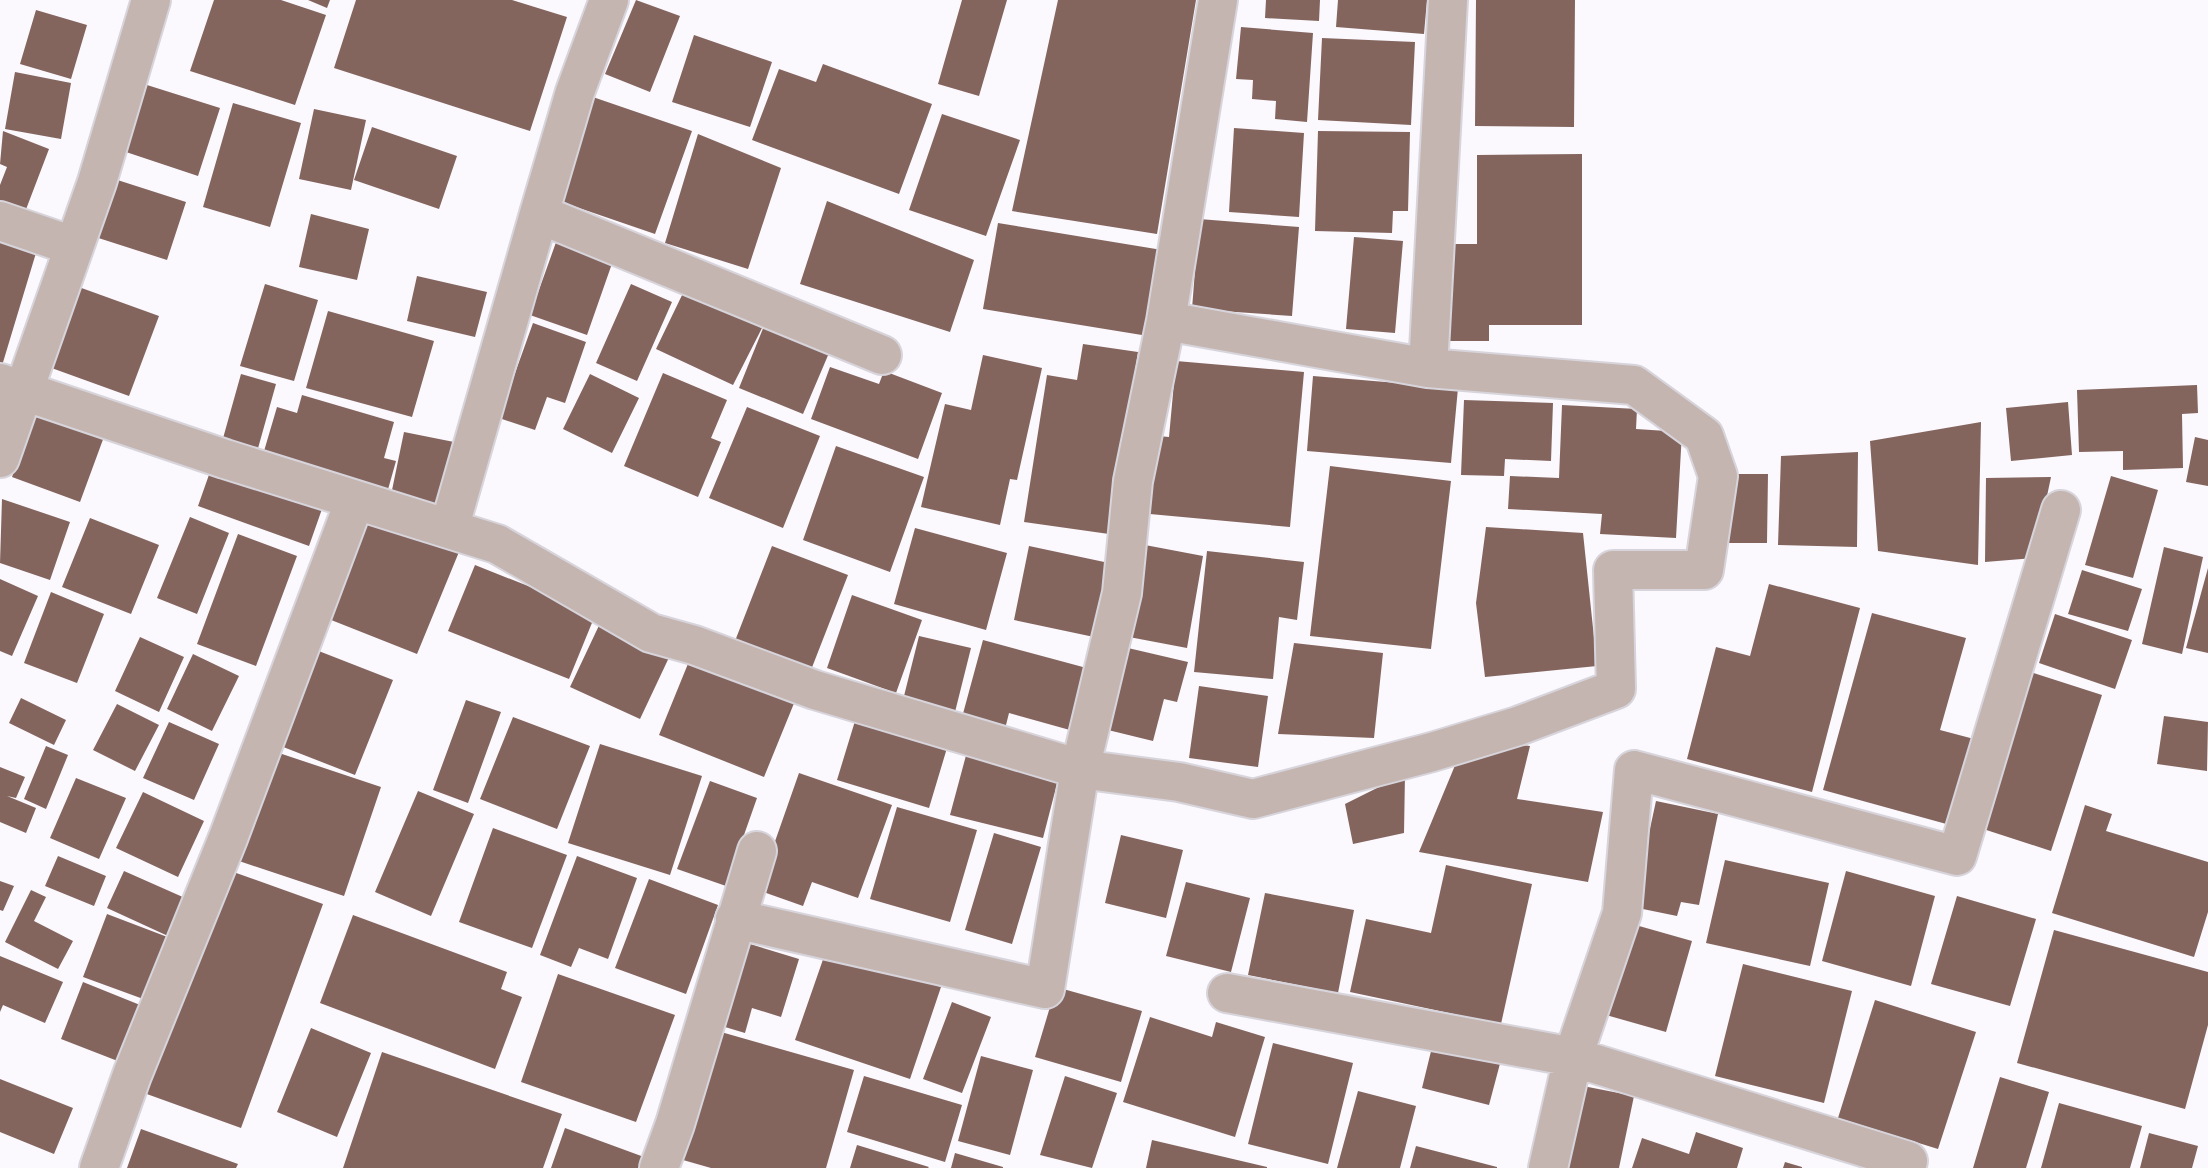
<svg xmlns="http://www.w3.org/2000/svg" width="2208" height="1168" font-family="'Sofia Sans Condensed',sans-serif">
  <style>
    .building { fill: #83655e }
    .lines { fill: none; stroke-linecap: round; stroke-linejoin: round }
    .minor-casing { stroke: #d7d4db; stroke-width: 42 }
    .minor { stroke: #c4b5b0; stroke-width: 38 }
  </style>
  <rect width="100%" height="100%" fill="#fbf8fe"/>
  <path class="building" d="M214,0h67l45,15 -31,90 -105,-34z
    M308,0h22l-3,8z
    M356,0h156l55,17 -37,114 -196,-63z
    M636,0l44,16 -30,76 -45,-18z
    M962,0h45l-28,96 -41,-12z
    M1058,0h138l-39,234 -145,-23z
    M1266,0h54l-1,21 -54,-3z
    M1338,0h89l-3,34 -88,-7z
    M1476,0h99l-1,127 -99,-1z
    M36,10l51,15 -16,54 -51,-15z
    M1241,27l72,6 -6,89 -32,-3 1,-18 -24,-2 1,-19 -17,-1z
    M694,35l78,27 -22,65 -78,-25z
    M1322,38l93,4 -4,83 -93,-5z
    M823,64l109,40 -33,90 -147,-54 27,-71 37,13z
    M15,72l56,11 -10,56 -56,-10z
    M147,85l73,23 -22,68 -72,-24z
    M587,95l105,36 -37,103 -105,-36z
    M233,103l68,20 -31,104 -67,-20z
    M314,109l52,11 -15,70 -52,-11z
    M942,114l78,26 -34,96 -77,-26z
    M372,127l85,29 -18,53 -85,-29z
    M1234,128l70,5 -5,84 -70,-5z
    M3,131l46,18 -24,63 -25,-9v-18l7,-18 -7,-3z
    M1318,131l92,1 -2,79h-15l-1,22 -77,-2z
    M698,134l83,34 -33,101 -83,-26z
    M1582,154v171h-93v16h-44l-1,-97h33v-89z
    M105,176l81,26 -19,58 -81,-26z
    M827,201l147,59 -24,72 -150,-48z
    M311,214l58,15 -12,51 -58,-13z
    M1199,219l100,8 -7,89 -100,-7z
    M998,223l164,27 -14,86 -165,-27z
    M0,231l39,12 -38,126h-1z
    M559,234l56,21 -28,80 -57,-20z
    M1354,237l49,4 -8,92 -49,-4z
    M417,276l70,16 -12,45 -68,-16z
    M265,284l53,16 -24,81 -54,-15z
    M631,284l41,18 -35,79 -41,-18z
    M76,286l83,30 -30,80 -83,-30z
    M684,291l78,37 -29,57 -77,-36z
    M328,311l106,30 -22,76 -106,-29z
    M533,323l53,19 -21,61 -18,-6 -12,33 -36,-12z
    M764,326l65,27 -26,61 -64,-26z
    M1083,344l55,8 -29,182 -85,-12 23,-147 30,5z
    M983,355l59,13 -25,112 -7,-1 -10,46 -79,-18 24,-103 26,6z
    M1176,361l128,11 -14,155 -151,-14 8,-78 22,2z
    M830,367l49,17 5,-13 58,22 -24,66 -107,-40z
    M663,373l64,27 -16,38 10,4 -23,55 -74,-31z
    M241,374l35,10 -21,75 -35,-10z
    M590,374l49,24 -27,55 -49,-24z
    M1313,376l145,12 -7,75 -144,-12z
    M2197,385l1,28 -16,1 1,54 -60,2v-19l-44,1 -2,-62z
    M302,395l92,27 -10,36 12,3 -9,32 -125,-35 15,-51 20,6z
    M1464,400l89,3 -2,58 -46,-2 -1,17 -43,-1z
    M2068,402l4,53 -61,6 -5,-53z
    M1562,405l75,4 -1,20 46,3 -6,106 -76,-4 2,-20 -94,-5 2,-33 49,2z
    M747,407l73,29 -37,92 -74,-30z
    M37,409l68,25 -25,68 -68,-25z
    M1981,422l-3,143 -100,-14 -8,-110z
    M404,432l50,10 -13,63 -50,-10z
    M2195,437l13,3v46l-22,-4z
    M836,446l88,31 -34,95 -87,-32z
    M1858,452l-1,95 -79,-2 3,-89z
    M1330,466l121,15 -20,168 -121,-13z
    M211,469l111,40 -13,37 -111,-40z
    M1724,474h44l-1,69h-43z
    M2111,476l47,14 -25,88 -48,-13z
    M2051,477l-17,81 -49,4 1,-84z
    M2,499l68,23 -20,58 -50,-17z
    M360,506l101,41 -44,107 -101,-40z
    M190,517l39,16 -32,81 -40,-16z
    M90,518l69,27 -28,69 -69,-27z
    M1486,527l97,6 14,133 -112,11 -9,-74z
    M915,528l92,25 -21,77 -92,-26z
    M238,534l59,22 -41,110 -59,-22z
    M1145,545l58,11 -16,92 -58,-11z
    M772,546l76,29 -37,95 -76,-29z
    M1029,546l80,17 -15,74 -80,-17z
    M2164,547l39,10 -21,97 -40,-10z
    M1207,551l97,11 -7,58 -18,-3 -6,62 -79,-7z
    M475,565l121,48 -27,66 -121,-48z
    M2208,568v85l-22,-5z
    M2082,570l60,19 -14,42 -60,-17z
    M0,579l38,17 -26,60 -12,-5z
    M1769,584l91,24 -48,184 -125,-33 29,-112 34,9z
    M51,592l53,22 -27,69 -53,-20z
    M852,595l70,25 -26,73 -69,-25z
    M1872,613l94,25 -26,92 34,9 -24,86 -127,-35z
    M2055,614l77,26 -17,49 -76,-26z
    M603,617l70,32 -33,70 -70,-32z
    M919,636l52,12 -18,72 -52,-12z
    M140,637l44,20 -25,55 -44,-21z
    M983,640l111,30 -17,62 -68,-19 -5,20 -43,-12z
    M1294,643l89,10 -9,85 -96,-4z
    M311,648l82,32 -38,95 -82,-32z
    M1128,648l60,14 -11,40 -13,-3 -11,42 -45,-11z
    M694,649l105,42 -35,86 -105,-42z
    M193,654l46,22 -27,55 -45,-22z
    M2027,671l75,24 -51,156 -77,-25z
    M1199,686l69,10 -10,71 -69,-9z
    M21,698l45,22 -12,25 -45,-22z
    M466,700l35,12 -33,91 -35,-13z
    M117,704l42,21 -24,46 -42,-21z
    M2164,716l44,6 -1,49 -50,-7z
    M513,717l77,29 -33,83 -77,-30z
    M855,721l92,27 -18,60 -92,-28z
    M169,722l50,22 -25,56 -51,-22z
    M1507,743l23,3 -13,53 86,13 -15,70 -169,-30 37,-89z
    M600,744l102,32 -32,99 -102,-32z
    M46,746l22,9 -22,54 -22,-10z
    M968,748l92,24 -17,66 -93,-23z
    M276,752l105,35 -37,109 -105,-35z
    M0,767l25,10 -9,21 -9,-2 29,12 -10,25 -26,-11z
    M799,773l93,32 -34,93 -46,-16 -9,24 -45,-16z
    M1405,774l-1,59 -51,11 -8,-40z
    M76,778l50,20 -27,61 -49,-21z
    M710,781l47,17 -31,88 -49,-17z
    M418,791l56,23 -43,102 -56,-24z
    M143,792l61,29 -26,56 -62,-29z
    M1656,801l62,13 -19,91 -18,-3 -4,14 -44,-9z
    M2085,805l27,9 -6,17 102,31v50l-14,45 -142,-44z
    M897,807l80,23 -27,92 -80,-23z
    M493,828l74,27 -35,93 -73,-26z
    M994,833l47,14 -29,97 -47,-14z
    M1121,835l62,15 -17,68 -61,-15z
    M58,856l48,20 -12,30 -49,-20z
    M577,856l60,22 -29,81 -29,-11 -8,19 -31,-12z
    M1725,860l104,23 -19,83 -104,-23z
    M1446,865l86,19 -31,140 -151,-32 16,-73 65,14z
    M225,869l98,35 -82,224 -97,-35z
    M124,871l61,27 -17,38 -61,-28z
    M1846,871l89,25 -24,90 -89,-25z
    M649,879l69,26 -32,89 -71,-26z
    M0,881l14,5 -11,25 -3,-1z
    M1186,882l64,16 -19,74 -65,-16z
    M31,890l15,7 -12,24 39,20 -15,28 -53,-27z
    M1265,893l89,17 -16,83 -90,-18z
    M1957,896l79,23 -26,87 -79,-22z
    M107,914l63,24 -24,62 -63,-23z
    M353,915l154,57 -6,17 21,8 -27,72 -175,-66z
    M1625,922l67,19 -26,91 -67,-19z
    M2054,930l154,42v53l-23,84 -168,-46z
    M740,941l59,18 -18,58 -29,-9 -7,25 -30,-9z
    M827,948l114,39 -31,92 -115,-39z
    M0,956l63,26 -18,41 -42,-18 -3,7z
    M1743,964l109,27 -28,112 -109,-27z
    M558,974l117,41 -39,107 -115,-40z
    M83,982l67,27 -22,56 -67,-26z
    M1056,987l86,24 -21,71 -86,-25z
    M1875,1000l101,32 -38,117 -100,-31z
    M952,1002l39,15 -29,76 -39,-14z
    M1150,1017l62,20 4,-15 49,15 -30,100 -112,-35z
    M311,1028l60,25 -34,84 -60,-25z
    M714,1030l140,40 -28,98h-115l-35,-10z
    M1434,1039l68,17 -13,49 -67,-17z
    M1273,1043l80,20 -25,101 -80,-20z
    M382,1052l180,62 -19,54h-200z
    M981,1056l52,14 -23,85 -52,-14z
    M864,1076l98,29 -17,57 -98,-30z
    M1065,1076l52,17 -25,75 -52,-13z
    M2000,1077l49,15 -23,76h-53z
    M0,1079l73,29 -19,46 -54,-22z
    M1583,1086l51,10 -15,72h-53z
    M1358,1091l58,15 -16,62h-63z
    M2059,1103l83,23 -12,42h-89z
    M565,1128l79,29 -4,11h-89z
    M141,1129l97,35 -2,4h-109z
    M1696,1132l47,16 -6,20h-105l10,-30 47,16z
    M2149,1133l49,13 -6,22h-52z
    M1152,1140l115,27v1h-121z
    M857,1145l72,22 -1,1h-78z
    M1416,1146l81,21v1h-87z
    M955,1153l48,14v1h-52z
    M1785,1162l17,5v1h-19z"/>
  <g class="lines">
    <defs>
      <path id="minor" d="M539,214l36,-122 34,-92
        M0,221l73,25
        M1166,321l262,47 206,17 70,51 14,40 -14,94h-91l3,119 -98,37 -86,26 -179,47 -74,-17 -99,-13 42,-176 11,-112 33,-160 52,-321
        M1428,368l20,-368
        M0,383l225,76 272,85 154,89 43,12 121,45 265,79 -35,220 -310,-70
        M0,458l97,-276 54,-182
        M449,529l90,-315 343,141
        M1227,993l346,64 335,104
        M99,1168l33,-93 96,-237 127,-338
        M659,1168l16,-44 82,-273
        M1548,1168l25,-111 49,-144 12,-143 323,86 104,-346"/>
    </defs>
    <use href="#minor" class="minor-casing"/>
    <use href="#minor" class="minor"/>
  </g>
</svg>
